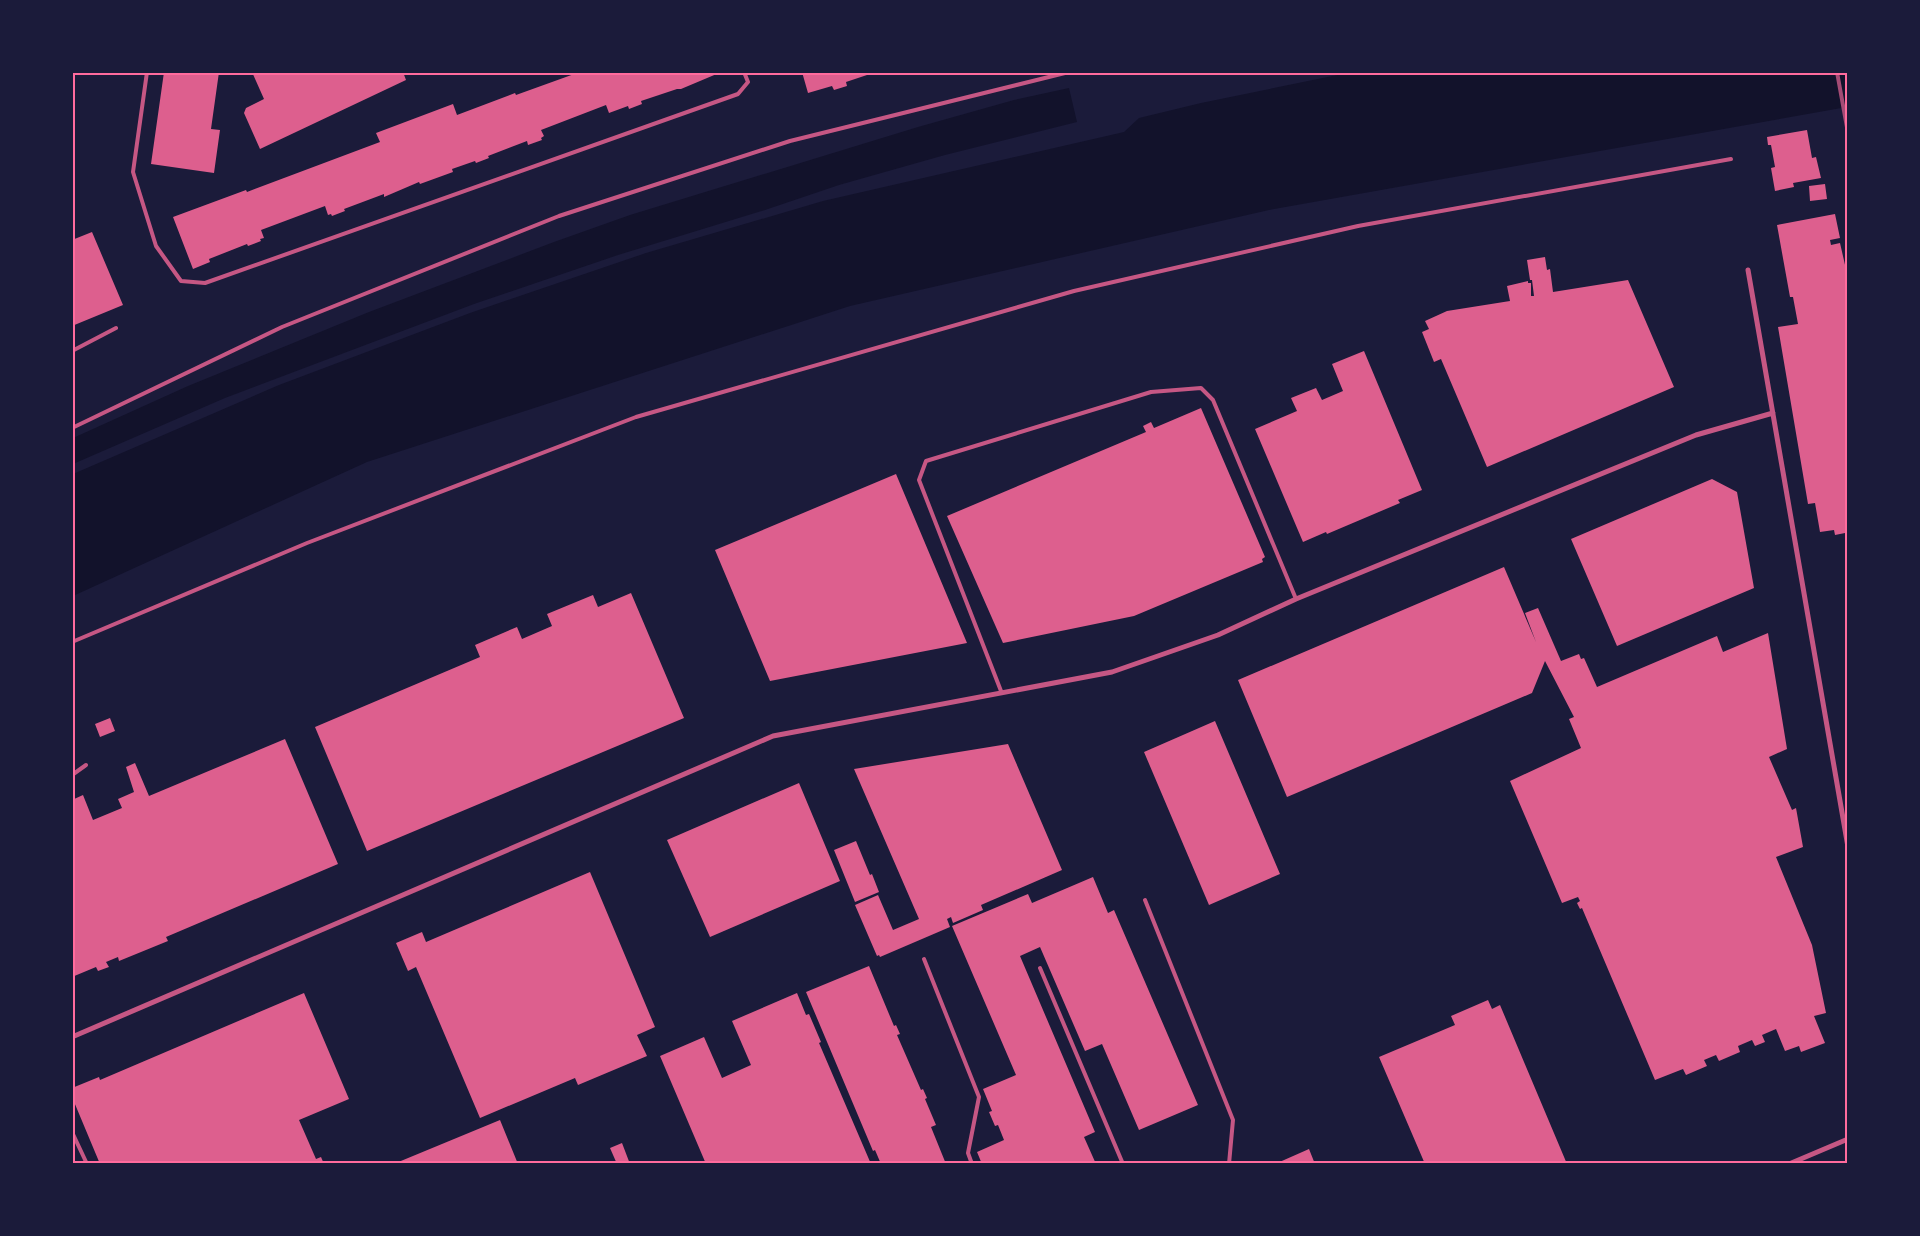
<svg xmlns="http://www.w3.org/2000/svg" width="1920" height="1236" font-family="Ubuntu,sans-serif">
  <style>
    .water { fill: #12122b }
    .building { fill: #dd5f8e }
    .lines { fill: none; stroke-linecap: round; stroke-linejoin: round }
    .service { stroke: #c65784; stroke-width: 4 }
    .minor { stroke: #c65784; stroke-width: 5 }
    .rail { stroke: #a44b75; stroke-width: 4 }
    .neatline { fill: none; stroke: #ff6b9d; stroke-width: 2 }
  </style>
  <rect width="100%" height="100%" fill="#1b1b3a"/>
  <path class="water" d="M1347,73h500v34l-578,103 -419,96 -483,156 -294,134v-122l206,-89 191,-72 176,-60 177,-52 301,-69 15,-14 62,-15z
    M1069,88l8,34 -132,33 -106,30 -74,25 -147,45 -144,49 -249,94 -152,66v-26l115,-52 181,-74 185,-70 76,-27 288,-88 96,-27z"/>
  <path class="building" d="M164,72h55l-8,57 9,1 -6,43 -63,-9z
    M252,72h151l3,8 -146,69 -16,-36 2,-5 18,-9z
    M802,72h64l1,3 -21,7 1,4 -13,4 -2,-4 -24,7z
    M577,73h142l-38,16h-4l-36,12 1,3 -13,5 -1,-3 -19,7 -3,-8 -65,25 3,6 -3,2 1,2 -14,5 -1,-4 -39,15 1,2 -13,5 -1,-2 -23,8 1,3 -33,12 -1,-2 -35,15v-3l-40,15 1,2 -13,5 -1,-2 -3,1 -3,-9 -64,24 3,8 -4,1 1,2 -13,5 -1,-2 -38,15 1,3 -17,7 -20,-52 73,-27 1,2 133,-50 -4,-9 77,-29 4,11 58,-22 1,2z
    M1807,130l5,28 4,-1 5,21 -28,5 1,4 -19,4 -4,-23 4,-1 -4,-22h-3l-1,-8z
    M1825,184l2,15 -17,2 -1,-15z
    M1835,214l5,24 -10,2 1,5 9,-2 8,35 -2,264 -1,-9 -10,2 -1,-5 -14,2 -5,-29 -7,1 -30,-177 20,-3 -5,-27h-3l-13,-72z
    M92,232l31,73 -51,21v-86z
    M1545,257l2,13 3,-1 3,23 75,-12 46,107 -187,80 -46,-108 -7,3 -12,-30 7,-3 -4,-8 22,-10 63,-10 -3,-15 21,-5v2h3v13h3l-2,-16h-2l-3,-20z
    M1364,351l58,139 -24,10 2,3 -73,31 -1,-2 -23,10 -48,-113 42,-18 -6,-13 25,-10 6,12 21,-9 -11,-27z
    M1201,408l64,149 -3,2 1,3 -129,54 -131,27 -56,-127 199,-84 -3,-6 8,-4 3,6z
    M896,474l71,169 -197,38 -55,-131z
    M1712,479l25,13 17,96 -137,58 -46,-107z
    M1504,567l32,75 -11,-29 13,-5 23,53 18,-7 2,5 3,-1 13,29 120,-51 6,16 45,-19 19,116 -18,8 23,53 4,-2 7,39 -27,10 36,88 14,68 -12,3 11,27 -24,9 -2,-6 -14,5 -9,-22 -14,6 3,7 -10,4 -3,-6 -14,6 2,6 -21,9 -3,-6 -12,5 3,6 -21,9 -3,-6 -28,11 -73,-172 -2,1 -3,-6 3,-2 -2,-4 -16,6 -52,-122 71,-33 -12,-29 5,-2 -29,-56 -13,32 -245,104 -49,-117z
    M631,593l53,125 -317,133 -52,-124 165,-70 -5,-12 42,-18 5,12 30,-13 -5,-12 46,-19 5,12z
    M110,718l5,13 -15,6 -5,-13z
    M1215,721l65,153 -71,31 -65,-153z
    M285,739l53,125 -172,73 2,4 -49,20 -1,-4 -12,5 3,5 -11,4 -2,-4 -24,10v-177l11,-5 10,25 29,-12 -4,-9 16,-7 -8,-25 9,-4 14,33z
    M1008,744l54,126 -81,35 2,5 -30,13 -2,-6 -4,2 3,8 -70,30 -1,-2 -2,1 -22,-51 23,-10 15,35 26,-11 -65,-150z
    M799,783l41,98 -130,56 -43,-97z
    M856,841l14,34 2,-1 7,18 -24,10 -21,-52z
    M590,872l65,155 -18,8 10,21 -69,29 -3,-7 -95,40 -64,-151 -8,4 -12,-28 26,-11 4,10z
    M1093,877l15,36 6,-3 84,195 -59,25 -37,-86 -17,7 -45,-104 -20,9 75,176 -11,5 12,27h-114l-5,-12 27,-12 -6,-15 -3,1 -6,-14 3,-1 -9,-22 33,-14 -64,-149 76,-32 4,9z
    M869,966l25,60 2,-1 4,9 -3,1 24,55 2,-1 4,9 -2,1 11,26 -5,2 15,37h-65l-6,-14 -2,1 -67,-159z
    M304,993l45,106 -50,21 17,39 5,-2 3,7h-224l-28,-67v-9l27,-11 1,3z
    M797,993l9,22 3,-1 12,28 -2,1 52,121h-165l-46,-108 44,-19 18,41 29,-13 -19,-44z
    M1488,1000l4,9 8,-4 67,159h-142l-46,-107 76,-32 -4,-9z
    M500,1120l18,44 -122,-1z
    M622,1143l8,21h-13l-7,-16z
    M1309,1149l6,15h-40z"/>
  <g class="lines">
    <path class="service" d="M147,72l-14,100 23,74 25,35 24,2 533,-189 10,-12 -4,-10
      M72,351l44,-23
      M72,428l210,-101 277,-111 231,-75 279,-69
      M72,642l235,-99 329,-126 438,-126 284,-65 373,-67
      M1001,691l-82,-211 7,-19 225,-69 50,-4 12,12 83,199
      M72,775l14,-10
      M1145,900l88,220 -4,44
      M924,959l55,138 -11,56 4,11
      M1040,968l83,196
      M72,1132l15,32"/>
    <path class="minor" d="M1748,270l100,577
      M72,1037l701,-301 339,-64 106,-37 78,-36 400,-164 77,-22
      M1789,1164l59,-25"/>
    <path class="rail" d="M1837,72l11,61"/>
  </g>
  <rect width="1920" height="1236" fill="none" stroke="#1b1b3a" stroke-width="148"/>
  <rect x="74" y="74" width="1772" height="1088" class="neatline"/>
</svg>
